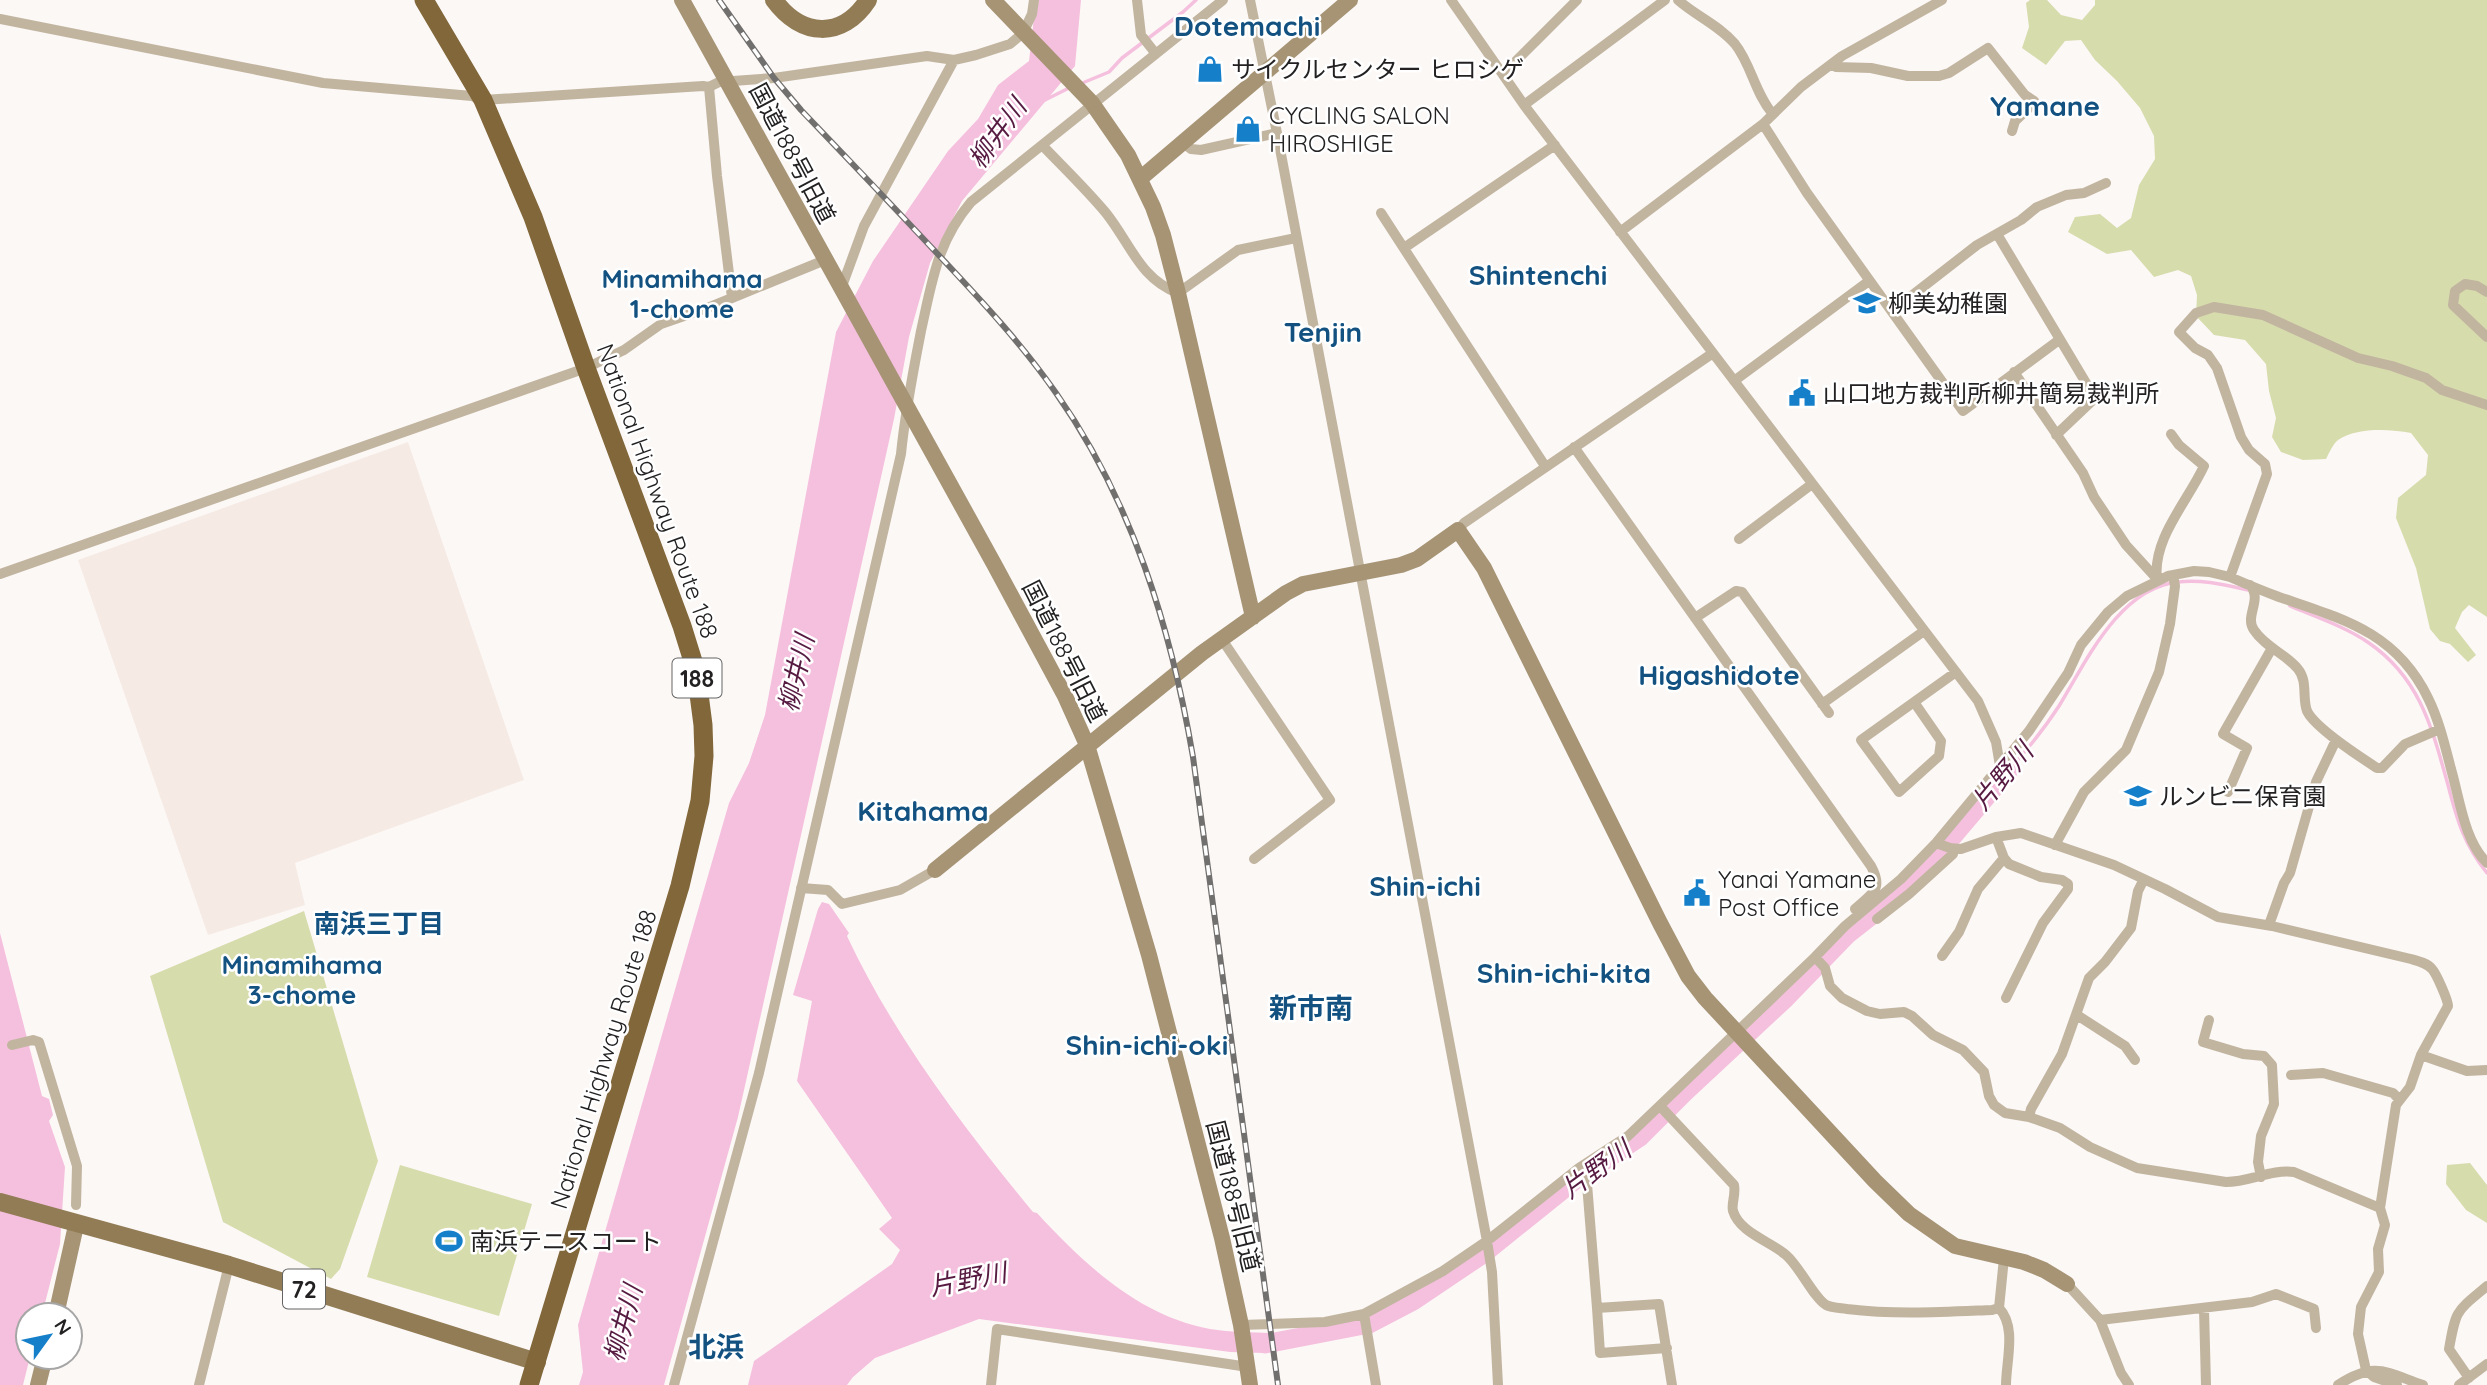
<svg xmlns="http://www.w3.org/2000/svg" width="2487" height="1385" font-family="Quicksand,'Noto Sans JP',sans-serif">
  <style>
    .built { fill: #f6eae4 }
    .green { fill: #d7dcad }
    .water { fill: #f5c0de }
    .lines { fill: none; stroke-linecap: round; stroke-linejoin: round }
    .stream { stroke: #f5c0de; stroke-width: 3.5 }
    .river { stroke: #f5c0de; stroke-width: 19 }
    .street { stroke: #c2b5a0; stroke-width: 10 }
    .secondary { stroke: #a69475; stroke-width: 16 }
    .primary { stroke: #927c56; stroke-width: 18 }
    .highway { stroke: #81673a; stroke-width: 19 }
    .rail-casing { stroke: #72706f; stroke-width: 6 }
    .rail { stroke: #fff; stroke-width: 3.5; stroke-dasharray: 10; stroke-linecap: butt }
    .labels { text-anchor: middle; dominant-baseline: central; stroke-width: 5; stroke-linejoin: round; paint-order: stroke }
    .shield { fill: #fff; stroke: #656464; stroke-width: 2 }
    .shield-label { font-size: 23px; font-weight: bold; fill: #232121 }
    .poi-label { font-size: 24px; fill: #232121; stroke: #fff; text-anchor: start }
    .street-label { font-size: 24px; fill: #232121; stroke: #fff }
    .water-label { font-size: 26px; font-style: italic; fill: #571b42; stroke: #fff }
    .neighbourhood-label { font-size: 26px; font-weight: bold; fill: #125180; stroke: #fff }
    .quarter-label { font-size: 28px; font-weight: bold; fill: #125180; stroke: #fff }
  </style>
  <rect width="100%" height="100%" fill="#fcf8f6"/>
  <path class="built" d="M408,442l116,338 -229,83 10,42 -97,30 -130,-375z"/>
  <path class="green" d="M2030,0h17l14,15 21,5 13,-15v-5h392v617l-18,-12 -7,7 -7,16 21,27 -8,7 -18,-18 -10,-3 -10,-12 -14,-61 -20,-50 2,-20 28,-23 2,-20 -17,-22c-21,-4 -54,-6 -73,7 -5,4 -9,13 -12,19l-23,1 -22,-8 -9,-15 4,-19 -7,-27 -3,-27 -21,-24 -31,-5 -18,-19 1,-21 -6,-19 -13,-6 -24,7 -23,-27 -24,4 -39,-22 7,-15 25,-3 17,14 14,-10 8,-33 16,-26 -1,-23 -14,-28 -23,-27 -22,-21 -14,-20 -16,1 -19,24 -24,-17 7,-21 -3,-24z
    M304,911l74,250 -38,108 -9,10 -108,-57 -73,-246z
    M2470,1163l17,22v38l-21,-13 -20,-26 1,-19z
    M400,1165l132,39 -33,112 -132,-39z"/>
  <path class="water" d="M1036,0h45l-6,66 -113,135 -32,62 -21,74 -15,82 -156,698 -74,268h-85l4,-13 -5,-47 151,-522 20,-40 16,-48 71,-383 37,-71 75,-110 30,-32 20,-34 31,-24z
    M822,902l7,2 20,29 -2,3c47,100 116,191 186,276l4,1c47,51 102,103 173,116 25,4 51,3 76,5l6,13 -28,6 -34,-1 -251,-33 -104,39 -22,19 -6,8h-99l6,-24 138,-97 8,-14 -21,-21 13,-11 -95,-137 15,-80 -19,-6 25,-86z
    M0,933l42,163 7,3 4,16 -4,6 16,46 -5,77 -18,71h-14v42h2l-7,28h-23z"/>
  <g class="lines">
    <path class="stream" d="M1080,84l29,-12 13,-14 61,-46 13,-12
      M1045,100l24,-12
      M2290,606c26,11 56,21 79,37 51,35 63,85 79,142 9,35 16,59 39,88
      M2009,770c18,-20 35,-41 50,-64 27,-44 60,-118 119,-124 23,-3 47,3 70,8"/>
    <path class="river" d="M1265,1344l104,-20 44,-23 70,-47 92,-74 65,-43 45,-45 101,-94 62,-64 51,-40 38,-39 72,-85"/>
    <path class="street" d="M1137,0l4,35 15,19
      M1250,0l27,133 210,1108 5,31 6,113
      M1451,0l73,105 454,596 18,41 4,24
      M1678,0c18,16 41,25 57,44 16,20 20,49 37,69
      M0,19l323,64 149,13 11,4 220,-14 6,1 10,-5 55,-4 153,-22 27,4 22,-5 34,-11 13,-11 9,-19 2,-14
      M1832,64l4,3 35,1 37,8h31l10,-3 39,-25 37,47 9,6 -1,3 -18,17 -3,10
      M1503,74l74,-74
      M709,87l8,89 15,122
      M1524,105l141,-105
      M1763,124l44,69 156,218 96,-71
      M1183,143l8,6 10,1 76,-17
      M1042,145c21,22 44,44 64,68 24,30 34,66 72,80l60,-43 58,-12
      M1381,213l164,253
      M1620,232l143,-108 38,-37 41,-31 100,-56
      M1997,234l98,164 -39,37
      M1404,248l151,-103
      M841,289l23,-63 90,-166
      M2487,292l-10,-6 -12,-2 -10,7 -2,14 34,32
      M1892,311l85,-66 44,-25 16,-13 29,-12 18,-2 22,-10
      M2014,372l69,101 11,24 32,48 31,34
      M1734,381l135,-100
      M1574,447l297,419c13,24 1,27 -16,43
      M1458,530l6,-7 249,-170
      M1739,539l73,-55
      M0,574l586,-206 38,-18 37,-26 49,-17 115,-47
      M2230,577l37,-103 -2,-10 -16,-14 -8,-13 -24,-69 -9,-13 -13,-7 -16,-16 17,-19 18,-6 49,8 95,43 34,8 34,12 16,12 45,15
      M2157,579c-5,-40 31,-78 47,-113l-25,-21 -8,-11
      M2250,585c13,15 -6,31 4,45 11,17 32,24 44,39 10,12 4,29 9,42 8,17 53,46 70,57h5l23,-24 35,-15
      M1695,618l41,-27 6,1 87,121
      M1221,638l109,162 -76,59
      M1914,702l27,39 -2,15 -40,36 -38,-52 95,-68
      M1822,704l102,-73
      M2228,792l19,-44 -24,-14 49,-86
      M1996,837l8,21 5,6 32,13 21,3 6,4v5l-25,34 -37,75
      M2055,845l29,-53 42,-42 33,-78 11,-48 5,-38 -2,-11
      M801,888l27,2 14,14 58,-14 35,-20
      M1877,919l32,-25 44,-40 1,-5
      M2269,925l15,-42 6,-10 26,-91 20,-42
      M1942,956l17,-24 19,-43 26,-31
      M1815,957l10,11 5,18 12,12 25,13 13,3 24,-2 8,4 21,19 30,15 21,22 5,24 5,9 11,8 24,4 31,11 30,19 47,21 89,14c24,0 45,-13 68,-10l86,36 16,-103 14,-18 11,-32 27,-49c0,-6 -12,-33 -16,-37 -5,-6 -14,-8 -21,-10l-139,-33 -54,-9 -53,-28 -51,-24 -93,-32 -25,4 -35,12 -11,-1 -14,-5
      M2077,1015l48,31 10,14
      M2209,1020l-6,22 40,12 21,2 8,9 2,39 -13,32 -3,26 3,15
      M12,1045l21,-5 6,2 38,124 -1,39
      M2421,1055l46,16 20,-1
      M2291,1075l32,-2 70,20 6,6
      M1660,1106l74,79c2,10 -3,19 -1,26 7,22 37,30 53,44 14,12 28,43 40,50 6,3 15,3 21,4 49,6 97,3 145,1l7,-2 5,-50
      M2029,1117l2,-8 31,-55 27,-76 16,-16 26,-34 7,-37 6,-12
      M1579,1168l8,16 10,124 62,-4 13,81
      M2380,1208l5,17 -7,24 1,23 -18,35 -3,27 8,36 8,7 23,8
      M2067,1284l33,36 21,53 8,12
      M1597,1308l3,45 67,-5
      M1999,1308c18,19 7,53 7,77
      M2204,1309l2,76
      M1364,1314l12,71
      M2100,1320l152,-18 24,-8 38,15 2,19
      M1241,1325l84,-3 39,-8 79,-43 44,-30 92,-73 49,-32 187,-179 30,-31 56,-47 35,-36 93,-112 39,-58 13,-28 27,-33 19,-16 41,-20 26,-5 15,1 21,5c16,7 33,14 49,20 64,22 117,35 149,101 11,22 17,48 23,71 9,31 13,71 36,94
      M2469,1378l-20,-29c7,-40 7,-37 38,-63
      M199,1385l30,-120
      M674,1385l85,-312 142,-619c4,-42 12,-82 20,-123 11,-49 16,-89 50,-129l252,-202
      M991,1385l6,-56 251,38
      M2338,1385c37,-24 47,-13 85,0
      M2459,1385l28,-21"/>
    <path class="secondary" d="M682,0l312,564 71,132 22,49 62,210 73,283 19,87 9,60
      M993,0l99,103 36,52 25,52 10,28 15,58 75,324
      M1141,178l209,-178
      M935,870l267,-217 84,-60 17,-9 98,-19 16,-6 41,-29 26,38 176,355 28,53 17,22 170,183 34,33 46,32 69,16 20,8 23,14
      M56,1315l19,-85
      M38,1385l7,-28"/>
    <path class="primary" d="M774,0c27,37 68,40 94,0
      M0,1202l229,63 308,97"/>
    <path class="highway" d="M424,0l59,100 50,117 53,151 96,258 14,45 7,54 1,31 -4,45 -20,85 -151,499"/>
    <defs>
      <path id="rail" d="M719,0l55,78 27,32c44,46 88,92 131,138 44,47 87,92 124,145 76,108 115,235 137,364l85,628"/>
    </defs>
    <use href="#rail" class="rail-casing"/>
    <use href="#rail" class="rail"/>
  </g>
  <defs>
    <symbol id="shop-bare" viewBox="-9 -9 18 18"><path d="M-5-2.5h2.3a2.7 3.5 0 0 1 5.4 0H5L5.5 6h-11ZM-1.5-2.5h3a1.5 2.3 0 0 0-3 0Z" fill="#167fc9" stroke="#fff" stroke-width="2.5" paint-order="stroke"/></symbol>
    <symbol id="school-bare" viewBox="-9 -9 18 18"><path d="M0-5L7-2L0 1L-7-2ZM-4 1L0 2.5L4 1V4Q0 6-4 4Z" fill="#167fc9" stroke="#fff" stroke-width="2.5" paint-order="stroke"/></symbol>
    <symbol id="civic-bare" viewBox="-9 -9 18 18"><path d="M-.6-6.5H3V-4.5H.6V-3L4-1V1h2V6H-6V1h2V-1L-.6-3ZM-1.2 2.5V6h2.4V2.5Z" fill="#167fc9" stroke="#fff" stroke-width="2.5" paint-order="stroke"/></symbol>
    <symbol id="stadium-bare" viewBox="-9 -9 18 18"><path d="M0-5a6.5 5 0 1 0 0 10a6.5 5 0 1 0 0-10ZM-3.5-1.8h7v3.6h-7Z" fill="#167fc9" stroke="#fff" stroke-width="2.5" paint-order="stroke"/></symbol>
  </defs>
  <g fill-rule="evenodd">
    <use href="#shop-bare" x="1191" y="50" width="38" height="38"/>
    <use href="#shop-bare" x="1229" y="110" width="38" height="38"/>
    <use href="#school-bare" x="1848" y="284" width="38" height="38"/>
    <use href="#civic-bare" x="1783" y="374" width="38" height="38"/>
    <use href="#school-bare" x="2119" y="777" width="38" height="38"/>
    <use href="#civic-bare" x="1678" y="874" width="38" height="38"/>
    <use href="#stadium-bare" x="430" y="1222" width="38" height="38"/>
  </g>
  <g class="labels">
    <g class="shield">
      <rect x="672.5" y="658.5" width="49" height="39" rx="5"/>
      <rect x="283" y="1269.5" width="42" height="39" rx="5"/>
    </g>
    <g class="shield-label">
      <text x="697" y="678">188</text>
      <text x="304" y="1289">72</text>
    </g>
    <g class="poi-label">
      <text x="1231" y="69">サイクルセンター ヒロシゲ</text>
      <text x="1269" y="115">CYCLING SALON<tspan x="1269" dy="28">HIROSHIGE</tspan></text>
      <text x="1888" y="303">柳美幼稚園</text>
      <text x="1823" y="393">山口地方裁判所柳井簡易裁判所</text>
      <text x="2159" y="796">ルンビニ保育園</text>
      <text x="1718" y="879">Yanai Yamane<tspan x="1718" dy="28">Post Office</tspan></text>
      <text x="470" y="1241">南浜テニスコート</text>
    </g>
    <g class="street-label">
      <text transform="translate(793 153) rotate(62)">国道188号旧道</text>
      <text transform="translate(658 491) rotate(70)">National Highway Route 188</text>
      <text transform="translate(1065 651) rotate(63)">国道188号旧道</text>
      <text transform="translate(603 1059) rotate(-73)">National Highway Route 188</text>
      <text transform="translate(1234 1196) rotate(76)">国道188号旧道</text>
    </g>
    <g class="water-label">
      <text transform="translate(997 133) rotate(-54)">柳井川</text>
      <text transform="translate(796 673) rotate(-77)">柳井川</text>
      <text transform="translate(2002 776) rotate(-50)">片野川</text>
      <text transform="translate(1596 1169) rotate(-36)">片野川</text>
      <text transform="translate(968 1279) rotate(-11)">片野川</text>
      <text transform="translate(623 1323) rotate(-75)">柳井川</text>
    </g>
    <g class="neighbourhood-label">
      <text x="682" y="278">Minamihama<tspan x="682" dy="30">1-chome</tspan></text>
      <text x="379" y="923">南浜三丁目</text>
      <text x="302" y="964">Minamihama<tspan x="302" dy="30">3-chome</tspan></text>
    </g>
    <g class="quarter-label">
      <text x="1247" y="25">Dotemachi</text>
      <text x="2045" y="105">Yamane</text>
      <text x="1538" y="274">Shintenchi</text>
      <text x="1323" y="331">Tenjin</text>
      <text x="1719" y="674">Higashidote</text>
      <text x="923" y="810">Kitahama</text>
      <text x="1425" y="885">Shin-ichi</text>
      <text x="1564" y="972">Shin-ichi-kita</text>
      <text x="1311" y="1007">新市南</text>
      <text x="1147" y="1044">Shin-ichi-oki</text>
      <text x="716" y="1346">北浜</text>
    </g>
  </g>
  <g transform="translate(49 1336) rotate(57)"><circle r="33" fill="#ffffff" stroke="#a7a6a6" stroke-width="2"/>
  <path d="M0-5L12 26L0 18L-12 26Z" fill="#167fc9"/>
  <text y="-10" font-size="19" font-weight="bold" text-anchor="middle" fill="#232121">N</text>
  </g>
</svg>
